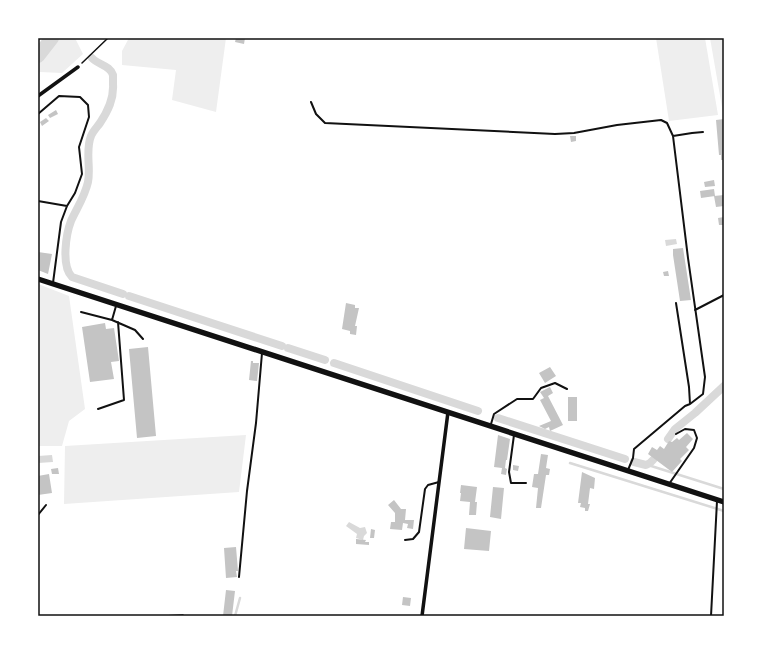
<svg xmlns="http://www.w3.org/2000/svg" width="762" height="654" font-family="Rubik,sans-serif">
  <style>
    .green { fill: #eee }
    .water { fill: #d9d9d9 }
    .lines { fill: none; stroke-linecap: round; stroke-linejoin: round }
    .stream { stroke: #d9d9d9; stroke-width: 2.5 }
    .canal { stroke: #d9d9d9; stroke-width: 8 }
    .river { stroke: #d9d9d9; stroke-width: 14 }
    .building { fill: #c4c4c4 }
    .path { stroke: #111; stroke-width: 1.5 }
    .service { stroke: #111; stroke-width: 2 }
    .minor { stroke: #111; stroke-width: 3.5 }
    .primary { stroke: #111; stroke-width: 5.5 }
    .neatline { fill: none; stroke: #111; stroke-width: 1.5 }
  </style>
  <rect width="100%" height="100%" fill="#fff"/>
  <path class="green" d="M57,38h18l8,16 -21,19 -22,-1 -2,4v-13z
    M129,38h97l-10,74 -44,-12 4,-30 -54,-5v-14z
    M656,38h49l13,77 -49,6z
    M710,38h14v75h-1z
    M38,284l31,12 16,113 -16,12 -7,25h-24z
    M246,435l-7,57 -175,12 1,-58z"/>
  <path class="water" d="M676,239l1,5 -11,2 -1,-6z
    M52,455l1,7 -15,1v-7z
    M349,522l11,6 5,-1 2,6 -3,3 -1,4 -7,-2 1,-4 -11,-8z"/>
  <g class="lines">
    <path class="stream" d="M570,463l154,48
      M648,465l76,24
      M235,616l5,-18"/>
    <path class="canal" d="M92,58c6,7 18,7 21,17 0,2 0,6 0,9 1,15 -5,27 -13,39 -3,4 -7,8 -9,13 -6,15 0,31 -3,46 -3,14 -11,26 -17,39 -5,13 -10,45 1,56l51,17
      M129,296l153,50
      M288,348l37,12
      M334,363l144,48
      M498,418l127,41
      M668,439l7,-10 20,-16 29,-27
      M634,462l12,3 4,-2 3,-3"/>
    <path class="river" d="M38,56l14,-18"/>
  </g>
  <path class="building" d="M236,38h9l-1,6 -9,-2z
    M56,110l2,4 -8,4 -2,-3z
    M46,118l3,3 -7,5 -2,-4z
    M724,119v41h-3v-5h-2l-3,-35z
    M570,136h6v5l-5,1z
    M714,180l1,6 -10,1 -1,-5z
    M714,189l1,7 -14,2 -1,-7z
    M724,195v11l-8,1 -2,-11z
    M724,217v8h-5l-1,-7z
    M683,248l8,52 -11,1 -7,-46v-6z
    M38,252l14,2 -4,20 -10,-4z
    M668,271l1,5h-5l-1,-4z
    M346,303l9,2v3h4l-4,18h2l-1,9 -6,-1v-3l-8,-2z
    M105,323l1,6 8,-1 5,33 -8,1 3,17 -24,3 -8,-55z
    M148,347l8,89 -19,2 -8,-89z
    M251,361h2v2h6l-2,18 -8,-1z
    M550,367l6,9 -11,7 -6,-10z
    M550,387l3,6 -5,3 15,29 -13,6 -1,-4 -4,2 -6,-3 12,-5 -11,-21 4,-2 -4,-6z
    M568,397h9v24h-9z
    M687,433l6,6 -7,8 3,3 -9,9 2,2 -10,11 -24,-18 4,-7 5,3 3,-4 4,3 5,-8 3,1 5,-4 2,2z
    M498,435l12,4 -3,21h-1l-1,8 2,1 -1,6 -5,-1 1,-6 -8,-1z
    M541,454l7,1 -2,13 4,1 -1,6h-3l-5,33h-5l2,-20 -6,-1 2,-13h4z
    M513,465l6,1 -1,5 -5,-1z
    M58,468l1,6h-7l-1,-5z
    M582,472l13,6 -1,11 -4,-1 -2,16h2l-2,7h-3v-3l-5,-1 1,-4h-3z
    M49,474l3,19 -14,2v-19z
    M461,485l16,2 -2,15h2l-1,13h-7l1,-13 -10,-1 1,-8h-1z
    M493,487l11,1 -3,31 -11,-2z
    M394,500l7,9h5l-1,11h9l-1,9 -6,-1 1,-4 -5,-1 -1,7 -12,-1 1,-7h4v-9l-7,-8z
    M466,528l25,3 -2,20 -25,-2z
    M371,529l4,1 -1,8h-4z
    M356,539l10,1 -1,2h4v3l-13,-1z
    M236,547l2,24h-2l1,6 -11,1 -2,-30z
    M226,590l9,1 -3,25h-9z
    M403,597l8,1 -1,8 -8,-1z"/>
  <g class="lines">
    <path class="path" d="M82,63l26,-25
      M163,616l20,-1"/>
    <path class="service" d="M311,102l5,12 9,9 230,11 19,-1 43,-8 44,-5 6,3 6,13 19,-3 11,-1
      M38,114l21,-18 21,1 8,8 1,12 -10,30 3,27 -7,19 -8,13 -6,16 -8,61
      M673,136l15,122 17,119 -2,17 -13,10
      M38,201l29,5
      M116,306l-4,14 23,10 8,9
      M695,310l29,-15
      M81,312l31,8
      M98,409l26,-9 -6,-78
      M491,424l3,-10 23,-15h16l8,-11 14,-5 12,6
      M514,435l-5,37 2,11h15
      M628,470l5,-12 1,-9 51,-43 5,-2 -1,-17 -13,-84
      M669,484l25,-36 3,-10 -3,-8 -9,-1 -9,5
      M38,515l8,-10
      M405,540l8,-1 6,-7 6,-43 3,-4 11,-3
      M239,577l8,-86 9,-68 6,-70
      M711,616l6,-115"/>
    <path class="minor" d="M38,96l40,-29
      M422,616l26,-204"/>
    <path class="primary" d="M38,279l686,223"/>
  </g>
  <rect width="762" height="654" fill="none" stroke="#ffffff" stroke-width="78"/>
  <rect x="39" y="39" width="684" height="576" class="neatline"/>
</svg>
